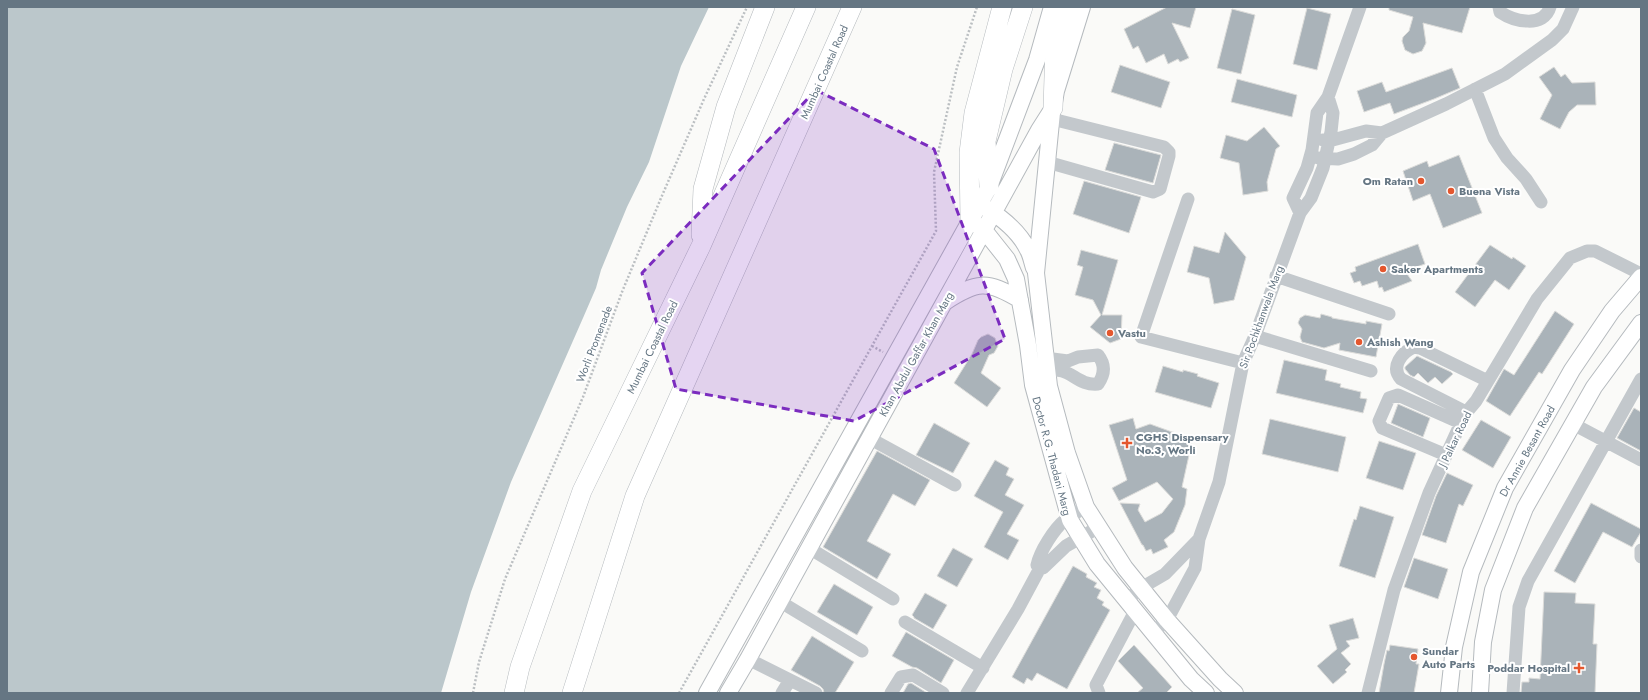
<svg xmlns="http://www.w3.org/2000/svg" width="1648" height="700" font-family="Jost,sans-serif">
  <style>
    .water { fill: #bbc7cb }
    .building { fill: #aab3b9; stroke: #dcdcda }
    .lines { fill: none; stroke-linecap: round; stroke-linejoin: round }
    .major-casing { stroke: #b5babe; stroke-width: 18 }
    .highway-casing { stroke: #b4b9bd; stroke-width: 20 }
    .path { stroke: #bbbfc2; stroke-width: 2.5; stroke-dasharray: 2 2; stroke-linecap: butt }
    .minor { stroke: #c3c8cc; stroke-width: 13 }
    .major { stroke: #fff; stroke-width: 16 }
    .highway { stroke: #fff; stroke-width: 19 }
    .marked { fill: #7b2cbf; fill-opacity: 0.2; stroke: #7b2cbf; stroke-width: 3; stroke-dasharray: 8 5; stroke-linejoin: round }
    .poi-dot { fill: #e4572e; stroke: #fff; stroke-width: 1.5 }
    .labels { text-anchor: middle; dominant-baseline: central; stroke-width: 4; stroke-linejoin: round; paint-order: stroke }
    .street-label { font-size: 11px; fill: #657683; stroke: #fff }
    .poi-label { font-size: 11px; font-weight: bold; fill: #657683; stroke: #fff; text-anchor: start }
  </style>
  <rect width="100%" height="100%" fill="#fafaf8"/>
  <path class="water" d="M7,7h702l-28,59 -32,96 -22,45 -26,63 -5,18 -13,30 -72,164 -40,110 -30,101h-434z"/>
  <path class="building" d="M1167,7h29l-6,21 -18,-5 17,35 -9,4 -2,-3 -10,5 -4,-10 -18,9 -8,-17 -5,3 -9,-20z
    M1389,7h81l-8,26 -39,-10 3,20 -4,8 -9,3 -8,-4 -3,-9 1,-4 6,-6 4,-14 -24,-7z
    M1307,8l24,6 -14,56 -24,-6z
    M1232,9l23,6 -14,59 -24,-6z
    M1120,65l50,17 -9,26 -50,-16z
    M1554,67l7,10 4,-3 7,9 23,-1 1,23h-19l-8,7 -9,17 -20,-10 12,-24 -13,-18z
    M1452,68l8,20 -26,11 -40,15 -4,-11 -26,9 -7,-21 25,-9 4,10z
    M1237,79l60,16 -5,22 -61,-15z
    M1264,127l16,19 -4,3 -9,33 1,9 -25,4 -4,-32 -19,-5 6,-23 21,6z
    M1114,143l47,12 -8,28 -48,-13z
    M1459,155l23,58 -39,15 -13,-34 -17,7 -10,-30 24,-10 2,6z
    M1084,181l57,16 -12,36 -56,-19z
    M1225,232l21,25 -12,43 -20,4 -5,-26 -22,-6 7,-26 25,7z
    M1418,244l7,20 -20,7 7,10 -28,11 -2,-5 -3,1 -2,-7 -15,5 -2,-5 -6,2 -4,-10 6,-2 -1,-4z
    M1490,245l22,14 1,-2 13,9 -17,24 -14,-10 -20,27 -20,-15z
    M1081,250l37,10 -16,55h20l-1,24 -11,4 -20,-16 11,-12 -8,-15 -18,-5 8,-28 -6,-2z
    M1555,311l19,13 -32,50 -3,-2 -29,44 -24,-15 18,-32 10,6z
    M1321,314l11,3v1l34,6v-3l16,3 -6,33 -37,-7 1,-7 -16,5 -22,-6 -2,-5 2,-8 -4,-6 2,-5 5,-3 15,3z
    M988,334l7,4 3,8 -4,7 -5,2 -8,18 20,15 -14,19 -33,-24 18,-29 6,-14 3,-3z
    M1417,356l34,16 2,2 -11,10 -7,-7 -7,6 -10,-10 -4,4 -4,-2 -5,-6v-2z
    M1284,360l43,10 -2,10 16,4 -1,3 21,5 -1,6 7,1 -4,14 -87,-20z
    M1163,366l20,6v-2l15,4 -1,2 22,7 -8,25 -56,-16z
    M1398,404l32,14 -7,19 -32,-14z
    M1634,408l7,4v39l-24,-13z
    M1133,418l3,11 14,-5 22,8 21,5 -11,50 5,2 -2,16 -11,27 -10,8 4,7 -15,7 -2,-5 -5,2 -3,-6h-1l-22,-42 20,1 -2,6 7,12 17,-9 11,-14 -16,-17 -38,19 -7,-13 15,-8 -18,-55z
    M1270,419l76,18 -8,35 -76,-18z
    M1481,420l30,17 -18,31 -31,-18z
    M934,423l36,20 -17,30 -37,-18z
    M1379,441l37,12 -13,37 -37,-12z
    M877,451l53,29 -15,26 -22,-12 -26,47 24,13 -14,25 -54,-32z
    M995,460l14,8 -3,7 8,4 -9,16 19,10 -17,29 12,6 -11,20 -24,-13 19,-35 -29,-16z
    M1447,473l26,12 -10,21 -4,-2 -13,39 -24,-8 14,-39z
    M1591,503l50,26v3l-9,15 -29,-15 -28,51 -21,-12z
    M1360,506l34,11 -19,61 -36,-12 15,-47 2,1z
    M953,548l20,11 -16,28 -20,-11z
    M1414,558l34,11 -10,30 -34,-12z
    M1073,566l14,8 -1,3 11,6 -3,4 7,3 -4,8 7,4 -2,3 8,5 -43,79 -30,-16 -5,8 -5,-3 -3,6 -12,-7z
    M834,584l39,23 -16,28 -40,-23z
    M1544,592l32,1 -1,10 20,1 -2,40h4l-2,49h-74l1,-11h7v-4l11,1z
    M925,593l22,12 -14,24 -19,-11v-1l-2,-2z
    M1353,618l6,20 -13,3 4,5 -9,7 10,11 -6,6 2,2 -14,12 -16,-18 20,-17 -8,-24z
    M906,632l48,28 -13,23 -24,-15 -5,-1 -20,-11z
    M812,636l42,26 -19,31h-11l-1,-4 -3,-3 -29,-16z
    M1134,645l38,42 -6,6h-29l6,-5 -25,-27z
    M1390,645l28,4 -2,15h3l-5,29h-35l5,-29 3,-14 2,1z
    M911,683l16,10h-24l5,-9z"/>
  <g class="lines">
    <defs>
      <path id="major" d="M1052,112l-16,161 13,113 18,67 19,54 39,61 42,52 53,59 15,14
        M986,208c16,10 34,25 42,42 3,5 4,12 6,18
        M977,225l7,5 23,29 9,20 12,66 5,40 37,135 27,44 94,115 15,14
        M945,302c32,-21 42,-22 75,-2
        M707,693l282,-506 48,-127 15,-53
        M728,693l20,-34 291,-529 14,-22 3,-17 26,-84
        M1449,693l5,-46 17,-75 34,-84 67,-118 40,-59 29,-34
        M1480,693l3,-51 10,-52 32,-82 69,-121 47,-64"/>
      <path id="highway" d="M1053,108l2,-63 11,-38
        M989,187l-3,-46 17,-72 20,-62
        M970,220l-1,-67 5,-40 28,-106
        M701,235l2,-46 23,-82 39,-100
        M514,693l6,-26 62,-176 119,-245 105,-239
        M572,693l63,-197 217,-489"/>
    </defs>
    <use href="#major" class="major-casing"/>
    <use href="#highway" class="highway-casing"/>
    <path class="path" d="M872,346l11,6
      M473,693l6,-31 26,-83 78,-182 39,-105 39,-94 43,-99 43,-92
      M679,693l257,-462 -2,-59 23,-105 20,-60"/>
    <path class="minor" d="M1499,7l1,5c15,10 44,16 50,-5
      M1475,89l19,49 13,20 19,21 15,23
      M1328,97l5,16 -2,19 -8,36 -12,30 -11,15 -7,-15 14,-30 5,-18 5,-37z
      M1328,97l32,-90
      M1382,133l64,-29 59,-30 47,-34 11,-11 10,-22
      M1318,158l20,1 16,-5 18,-9 10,-12 -16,-2 -37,10 -6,-1
      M1047,162l106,30 7,-3 9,-33v-4l-5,-5 -112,-28
      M1188,199l-47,138 102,26
      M1276,276l113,38
      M1255,336l116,35
      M1045,358l23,3 10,-4 20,-2c7,9 7,19 0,29 -23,2 -27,-19 -52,-13
      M1466,412l-65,-33c-11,-12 1,-27 13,-32l6,1 68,33
      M1573,424l68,36
      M869,438l86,47
      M1446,455l-64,-27 -3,-7 10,-23 9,-3 63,28
      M1086,507c-7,4 -15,8 -21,13 -11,9 -25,31 -28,45l3,3h3l23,-22 33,-19
      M809,548l84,51
      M1641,550v7
      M1127,600l14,-12 24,-14 34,-35
      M779,601l83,50
      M905,622l78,46
      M1153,633l14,-13 28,-52 4,-29 20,-57 24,-119 12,-27 45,-123
      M748,659l68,34
      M782,693l8,-13
      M891,693l10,-16 12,-2 30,18
      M967,693l51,-84 22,-41
      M1099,693l-3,-8 39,-74
      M1368,693l26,-103 35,-97 36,-79 11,-13 61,-102 33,-41 17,-7h8l46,23
      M1513,693l6,-86 9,-26 113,-202"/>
    <use href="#major" class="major"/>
    <use href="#highway" class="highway"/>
  </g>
  <path class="marked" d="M816,90l118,59 71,190 -151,82 -178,-32 -34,-116z"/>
  <g class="poi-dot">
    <circle cx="1421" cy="181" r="4"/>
    <circle cx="1451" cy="191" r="4"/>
    <circle cx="1383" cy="269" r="4"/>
    <circle cx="1110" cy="333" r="4"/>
    <circle cx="1359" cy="342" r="4"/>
    <path d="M1125 437h4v4h4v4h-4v4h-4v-4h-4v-4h4z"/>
    <circle cx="1414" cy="657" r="4"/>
    <path d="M1577 662h4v4h4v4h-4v4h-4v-4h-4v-4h4z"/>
  </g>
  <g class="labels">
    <g class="street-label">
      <text transform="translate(824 72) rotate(-66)">Mumbai Coastal Road</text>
      <text transform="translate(1261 317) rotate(-70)">Sir Pochkhanwala Marg</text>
      <text transform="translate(594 344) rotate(-69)">Worli Promenade</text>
      <text transform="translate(652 347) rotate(-64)">Mumbai Coastal Road</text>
      <text transform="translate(916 354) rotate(-61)">Khan Abdul Gaffar Khan Marg</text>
      <text transform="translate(1455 439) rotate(-64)">J Palkar Road</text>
      <text transform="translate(1527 451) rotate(-61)">Dr Annie Besant Road</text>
      <text transform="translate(1052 456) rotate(75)">Doctor R.G. Thadani Marg</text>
    </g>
    <g class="poi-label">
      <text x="1413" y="181" text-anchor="end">Om Ratan</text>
      <text x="1459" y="191">Buena Vista</text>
      <text x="1391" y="269">Saker Apartments</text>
      <text x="1118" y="333">Vastu</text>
      <text x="1367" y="342">Ashish Wang</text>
      <text x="1136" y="437">CGHS Dispensary<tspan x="1136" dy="13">No.3, Worli</tspan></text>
      <text x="1422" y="651">Sundar<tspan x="1422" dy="13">Auto Parts</tspan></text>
      <text x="1570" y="668" text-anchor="end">Poddar Hospital</text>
    </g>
  </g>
  <rect width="1648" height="700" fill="none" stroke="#657683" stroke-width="16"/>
</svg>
